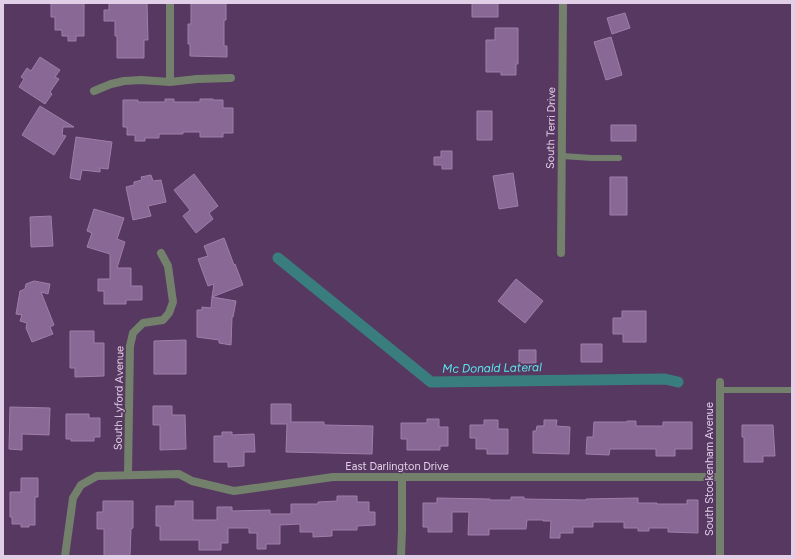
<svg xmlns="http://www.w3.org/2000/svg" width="795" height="559" font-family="Figtree,sans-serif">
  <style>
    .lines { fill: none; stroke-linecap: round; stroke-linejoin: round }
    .canal { stroke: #397d7e; stroke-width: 11 }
    .building { fill: #896895; stroke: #a07eab }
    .lane { stroke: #72806c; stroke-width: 6 }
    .street { stroke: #72806c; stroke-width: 8 }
    .labels { text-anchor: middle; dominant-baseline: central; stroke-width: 3; stroke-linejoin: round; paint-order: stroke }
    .street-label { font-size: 11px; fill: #e1cfe7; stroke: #573861 }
    .water-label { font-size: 12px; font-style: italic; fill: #5ae7eb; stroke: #573861 }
  </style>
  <rect width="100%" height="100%" fill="#573861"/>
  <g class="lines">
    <path class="canal" d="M278,258l153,124 234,-3 13,3"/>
  </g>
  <path class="building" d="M51,3h33v33h-8v5h-8v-5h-6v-6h-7v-13h-4z
    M109,3h38l1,37h-4v18h-27v-22h-2v-15h-11v-11h5z
    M191,3h35v17h-2v26h3v11l-37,-1v-12h-2v-20h3z
    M472,3h26v14h-26z
    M625,13l5,15 -18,6 -5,-16z
    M495,28h23v36h-2v11h-15v-3h-15v-32h9z
    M611,37l11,38 -16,5 -12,-38z
    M40,57l20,13 -5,7 4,2 -9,13 2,2 -7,10 -26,-17 5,-8 -3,-2 6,-9 4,3z
    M165,99h9v3h26v-3h13v1h10v8h10v25h-10v4h-23v-5h-17v2h-24v4h-14v3h-10v-6h-8v-8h-4v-27h15v2h27z
    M40,106l34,21h-11l-1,8 4,1 -12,19 -32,-20z
    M477,111h15v29h-15z
    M611,125h25v16h-25z
    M76,137l36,5 -4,27 -8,-1v4l-18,-2 -2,10 -10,-2z
    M441,151h11v18h-10v-4h-8v-8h7z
    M513,173l5,33 -19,3 -6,-33z
    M194,174l24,32 -9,7 4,6 -17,14 -13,-17 7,-6 -16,-20z
    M151,175l2,6 8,-1 5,22 -18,4 3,10 -18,4 -7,-33 8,-2v-3l8,-2 -1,-3z
    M610,177h17v38h-17z
    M94,209l30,9 -7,21 8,3 -8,26h14v18h11v14h-16v4h-22v-13h-6v-12h12v-25l-23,-7 5,-14 -5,-2z
    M51,216l2,30 -22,1 -1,-30z
    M224,238l10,27 1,-1 8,21 -31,12 2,-13 -6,2 -10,-27 10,-3 -4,-10z
    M516,279l27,22 -18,22 -27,-22z
    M34,281l16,3 -2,10 -7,-2 13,33 -4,2 3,7 -21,8 -6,-14 1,-5 -7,-2 2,-6 -6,-1 4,-23 5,-2 1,-5z
    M212,297l24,4 -3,16h-1l-1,28 -12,-2v-3l-22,-3v-27h5v-3l9,1z
    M622,311h24v31h-23v-8h-10v-16h9z
    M70,331h24v12h10v33l-29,1v-9h-5z
    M186,340v34h-32v-33z
    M581,344h21v18h-21z
    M519,350h17v13h-17z
    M271,404h20v18h33v3l49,1 -1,28 -86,-2 1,-28h-16z
    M153,406h19v9h13l1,34 -26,1v-25h-7z
    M10,407l40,1 -1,27 -27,-1v16l-13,-1z
    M66,414h23v4h11v19h-6v4h-23v-2h-5z
    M427,419h12v8h9v19h-8v4h-33v-11h-6v-16h26z
    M484,420h14v9h10v25h-21v-5h-11v-11h-6v-13h14z
    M544,420h13l-1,6 14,1 -1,27 -36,-1v-22h3l1,-5h7z
    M627,421h9v5h27v-4h29v27h-17v7h-19v-7h-46l-1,6 -23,-1 1,-17h6l1,-15h33z
    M742,425h31l2,31h-12v6h-19v-25h-2z
    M222,432h10v3l22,-1 1,18h-11v14l-16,1v-5h-14v-26h8z
    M21,478h17v19h-3v28h-6v2h-8v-3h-9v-7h-2v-25h11z
    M337,496h20v6h12v10h6v13l-18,1v4h-25v6l-19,1v-5h-13v-8l-20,1v19h-14v5h-9v-16h-8v-5h-21v15h-7v7h-22v-10h-39v-14h-4v-20h19v-5h18v19h24v-13h15v4l38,-1v4h21v-10h27v-2l19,-1z
    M511,497h13v2l62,1v-1l52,-1v5h19v1h30v-4h11v33l-30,-1v-4h-19v3h-11v-3h-14v-6h-31v5h-20v6h-13v5h-10l1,-17h-8v-1h-16l-1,9h-37v6h-21l1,-23h-17v20h-24v-5h-5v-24h14v-5l53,1v1h21z
    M103,501h30v27l-2,1 -1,27h-26v-27h-7v-17h6z"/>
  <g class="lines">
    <path class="lane" d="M562,156l30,2h27
      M720,390h72"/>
    <path class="street" d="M170,3v79
      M94,91l17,-7 13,-3 17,-1 29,2 27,-3 34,-1
      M561,253l2,-250
      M720,382v174
      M128,474l2,-128 3,-13 10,-10 20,-3 6,-7 4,-11 -5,-36 -7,-13
      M65,556l8,-58 8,-13 16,-9 82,-2 13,7 42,10 99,-14h387
      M401,556l1,-26v-54"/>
  </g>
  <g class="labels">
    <g class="street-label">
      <text transform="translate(551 128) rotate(-89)">South Terri Drive</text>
      <text transform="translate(119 398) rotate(-89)">South Lyford Avenue</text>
      <text x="397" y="466">East Darlington Drive</text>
      <text transform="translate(709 469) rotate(-90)">South Stockenham Avenue</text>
    </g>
    <g class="water-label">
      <text transform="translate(492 368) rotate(-1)">Mc Donald Lateral</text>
    </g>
  </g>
  <rect width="795" height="559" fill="none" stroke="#e1cfe7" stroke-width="8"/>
</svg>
